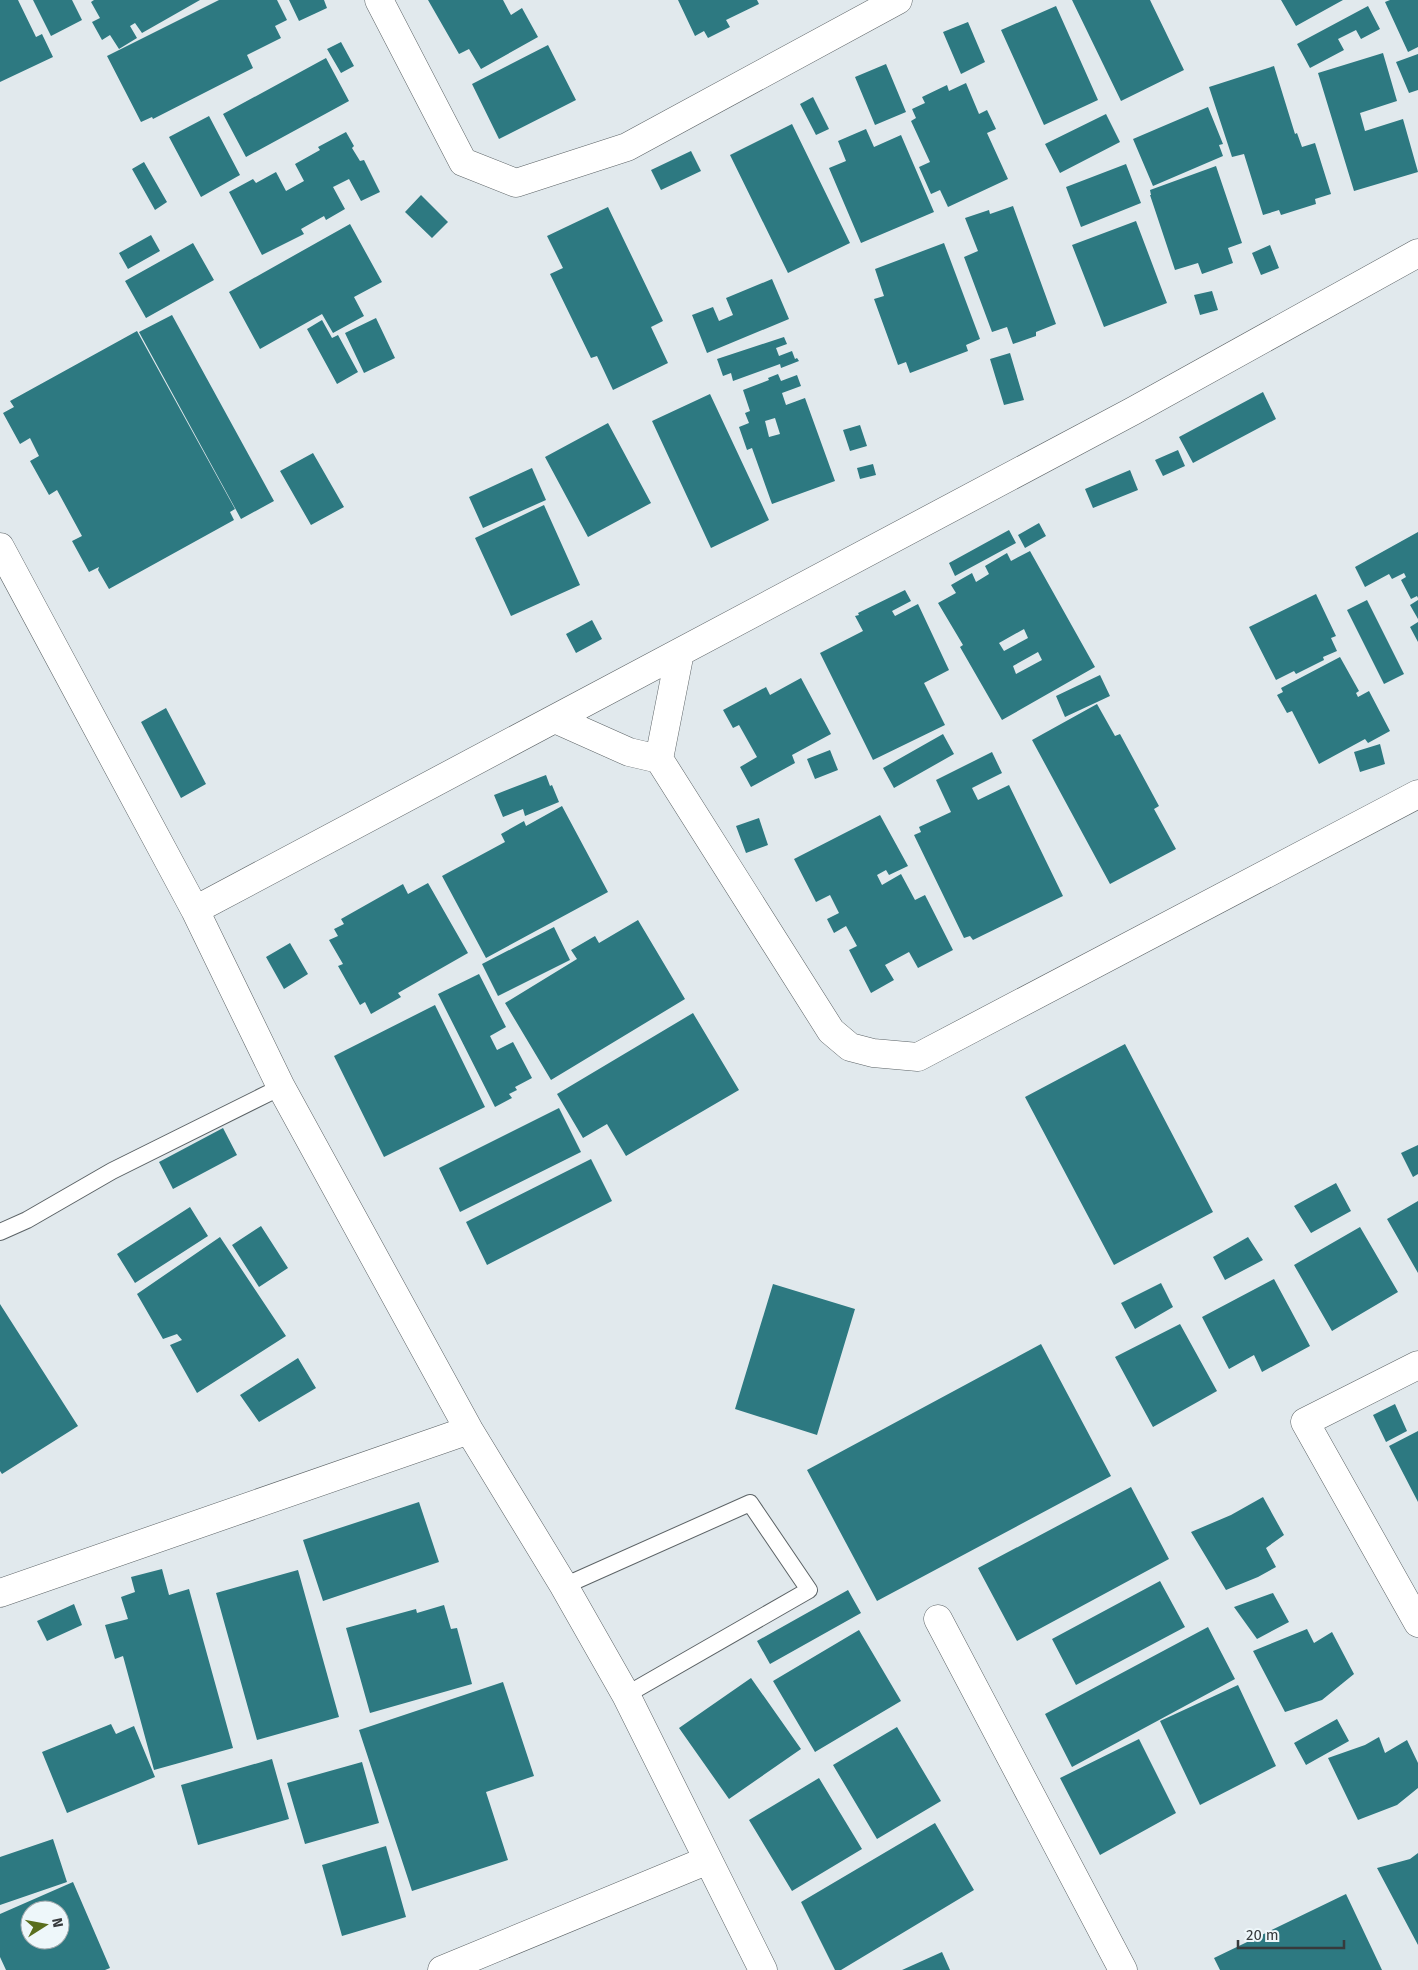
<svg xmlns="http://www.w3.org/2000/svg" width="1418" height="1970" font-family="'Fira Sans',sans-serif">
  <style>
    .building { fill: #2d7981; fill-rule: evenodd }
    .lines { fill: none; stroke-linecap: round; stroke-linejoin: round }
    .lane-casing { stroke: #5c6366; stroke-width: 18 }
    .street-casing { stroke: #5c6366; stroke-width: 29 }
    .lane { stroke: #fff; stroke-width: 16 }
    .street { stroke: #fff; stroke-width: 28 }
  </style>
  <rect width="100%" height="100%" fill="#e1e9ed"/>
  <path class="building" d="M0,0h18l18,37 6,-3 11,23 -53,25z
    M33,0h39l10,20 -31,16z
    M94,0h106l-58,33 -7,-10 -5,3 7,12 -18,11 -9,-14 -8,5 -10,-18 8,-4 -9,-16z
    M219,0h58l10,20 -12,6 6,12 -34,17 6,13 -100,51 -1,-2 -11,5 -34,-66z
    M289,0h35l3,8 -28,13z
    M428,0h75l8,15 11,-7 16,29 -57,32 -12,-20 -10,5z
    M678,0h79l2,4 -33,16 4,7 -22,11 -4,-7 -9,5z
    M1072,0h78l34,70 -63,31z
    M1281,0h62l-47,26z
    M1390,0h28v47l-10,5 -23,-50z
    M1056,6l42,94 -54,25 -43,-95z
    M1368,6l12,23 -19,10 -5,-9 -18,9 6,11 -34,18 -13,-24z
    M968,22l17,40 -24,12 -18,-42z
    M341,42l13,24 -13,7 -14,-24z
    M548,45l28,55 -77,39 -27,-55z
    M1383,53l14,48 -37,12 5,18 38,-12 15,53 -64,19 -36,-118z
    M1418,54v36l-9,3 -13,-31z
    M326,58l23,43 -103,56 -23,-43z
    M886,64l20,48 -31,13 -20,-48z
    M1274,66l21,68 2,-1 5,14 13,-4 16,51 -16,5 1,5 -35,11 -2,-5 -16,5 -19,-61 -12,3 -23,-70z
    M966,83l13,31 8,-4 9,19 -9,4 21,46 -60,28 -8,-17 -9,4 -12,-27 11,-5 -19,-41 5,-3 -4,-9 13,-6 -3,-6 25,-12 2,6z
    M813,97l16,32 -13,6 -16,-31z
    M1208,107l15,37 -4,1 4,11 -70,30 -20,-47z
    M1106,114l14,28 -60,31 -15,-29z
    M209,116l31,59 -39,22 -32,-60z
    M792,124l58,119 -62,30 -58,-118z
    M866,129l8,18 27,-12 33,77 -73,31 -32,-75 17,-7 -8,-20z
    M346,132l8,14 -2,2 8,13 4,-1 16,32 -19,9 -12,-22 -16,8 12,22 -19,11 -2,-4 -23,13 3,5 -42,21 -33,-63 24,-13 3,4 20,-11 10,19 18,-10 -9,-17 25,-14 -2,-3z
    M691,151l10,20 -40,19 -10,-20z
    M144,162l23,40 -12,8 -23,-41z
    M1126,164l15,39 -60,24 -15,-40z
    M1216,166l26,77 -14,5 5,15 -31,11 -4,-11 -23,7 -25,-75h1l-1,-5z
    M421,195l27,27 -16,16 -27,-26z
    M1013,206l43,118 -20,8v4l-23,8 -6,-17 -15,5 -28,-75 14,-6 -13,-33 24,-8 1,4z
    M608,207l55,114 -12,6 17,36 -55,27 -16,-34 -6,2 -41,-84 13,-6 -16,-32z
    M1136,221l31,82 -63,24 -32,-82z
    M350,224l32,58 -28,15 10,19 -31,17 -11,-19 -62,35 -31,-57z
    M151,235l9,16 -32,18 -9,-16z
    M193,243l21,37 -68,38 -21,-37z
    M944,243l36,96 -14,6 2,6 -58,22 -4,-11 -8,3 -24,-66 10,-3 -9,-27z
    M1270,245l9,23 -18,7 -9,-22z
    M772,279l17,40 -82,34 -15,-38 21,-8 6,14 14,-6 -7,-17z
    M1212,291l6,19 -18,5 -6,-20z
    M172,315l102,186 -33,18 -102,-187z
    M376,318l19,40 -31,15 -19,-40z
    M322,320l10,18 6,-3 20,37 -21,12 -30,-55z
    M137,331l98,178 -5,3 4,8 -125,69 -11,-19 1,-3 -10,5 -17,-31 10,-5 -25,-46 -8,5 -19,-34 9,-5 -9,-18 -10,6 -17,-31 11,-6 -4,-6z
    M784,337l3,7 -11,4 3,8 13,-5 3,8 2,-1 2,3 -18,7 -1,-4 -47,17 -2,-8 -8,3 -6,-17z
    M1010,353l14,47 -20,5 -14,-46z
    M778,374l3,7 16,-6 4,11 -19,7 4,12 19,-7 30,83 -63,23 -20,-56 -5,2 -8,-23 10,-4 -4,-10 5,-2 -7,-21 26,-10 -1,-2zM775,418l5,16 -11,3 -4,-16z
    M1263,392l13,27 -83,44 -14,-26z
    M710,394l59,126 -58,28 -59,-127z
    M608,423l43,80 -63,34 -43,-80z
    M860,425l7,21 -17,5 -7,-21z
    M1178,450l7,16 -22,10 -8,-16z
    M313,453l31,54 -33,18 -31,-54z
    M873,464l3,11 -16,4 -3,-11z
    M532,468l14,32 -63,28 -14,-31z
    M1130,470l8,20 -45,18 -8,-19z
    M544,505l36,80 -69,31 -36,-78z
    M1039,523l7,13 -21,12 -7,-13z
    M1009,530l7,13 -61,33 -6,-13z
    M1418,532v66l-1,-2 -6,3 -10,-19 5,-3 -2,-4 -12,6 -3,-5 -24,13 -10,-20z
    M1030,551l65,116 -93,53 -42,-73 3,-2 -25,-42 18,-10 -5,-8 21,-12 4,9 13,-8 -4,-8 22,-13 4,8zM1024,629l4,9 -24,13 -5,-8zM1038,652l4,8 -26,14 -3,-8z
    M905,590l6,11 -19,10 3,5 23,-12 31,66 -25,13 21,42 -72,35 -53,-107 43,-22 -8,-15 4,-1 -1,-2z
    M1316,594l20,42 -5,2 6,13 -14,6 1,3 -28,14 -2,-3 -18,9 -27,-53z
    M1367,600l37,74 -20,10 -37,-74z
    M1418,600v19l-8,-14z
    M592,620l10,19 -26,14 -10,-19z
    M1418,622v20l-8,-15z
    M1340,657l19,34 -3,2 2,4 11,-6 21,40 -22,12 -3,-4 -46,25 -27,-53 -5,2 -10,-18 6,-3 -2,-4z
    M1100,675l10,21 -45,21 -9,-21z
    M801,678l30,56 -39,21 3,8 -44,24 -11,-20 17,-10 -18,-32 -6,3 -10,-18 43,-23 4,8z
    M1097,704l18,32 5,-2 39,72 -5,3 22,40 -66,35 -78,-144z
    M166,708l40,76 -25,14 -40,-76z
    M943,734l11,20 -60,34 -11,-20z
    M1380,744l5,20 -25,8 -6,-20z
    M830,750l8,20 -23,9 -8,-20z
    M992,752l10,21 -30,15 6,12 31,-15 54,111 -90,44 -3,-4 -6,2 -50,-103 7,-3 -2,-5 32,-15 -15,-32z
    M546,775l4,11 2,-1 7,17 -34,14 -2,-7 -20,8 -9,-22z
    M562,806l46,86 -122,66 -44,-82 63,-34 -4,-8 23,-13 2,5z
    M880,815l28,51 -19,9 -3,-5 -9,5 5,10 19,-11 14,26 10,-5 28,55 -35,18 -9,-16 -24,13 9,15 -23,13 -22,-43 8,-4 -11,-20 -12,7 -7,-14 12,-6 -9,-18 -14,7 -22,-43z
    M759,818l9,27 -22,8 -10,-27z
    M428,883l40,70 -70,40 3,4 -30,17 -6,-12 -5,3 -22,-39 5,-2 -14,-24 9,-4 -4,-7 10,-5 -3,-5 62,-35 5,10z
    M638,920l47,79 -134,81 -46,-77 72,-44 -6,-9 24,-14 4,7z
    M554,927l16,33 -72,36 -16,-32z
    M290,943l18,31 -24,15 -18,-32z
    M479,974l27,53 -16,9 7,14 16,-8 19,36 -17,9 2,3 -8,4 3,4 -17,9 -57,-113z
    M435,1005l50,102 -101,50 -50,-101z
    M693,1013l46,77 -113,66 -19,-32 -24,14 -26,-44z
    M1125,1044l88,168 -99,53 -89,-168z
    M559,1108l22,44 -121,60 -21,-44z
    M223,1128l14,27 -64,34 -14,-27z
    M1418,1145v29l-5,3 -12,-24z
    M591,1159l21,42 -125,64 -21,-43z
    M1336,1183l15,28 -40,22 -17,-27z
    M1418,1201v72l-31,-54z
    M190,1207l18,29 -73,47 -18,-29z
    M261,1226l27,42 -29,19 -27,-42z
    M1360,1227l38,65 -66,39 -38,-66z
    M220,1237l66,99 -89,57 -27,-48 12,-5 -5,-6 -14,5 -26,-45z
    M1248,1237l15,23 -38,20 -12,-23z
    M1274,1279l36,67 -48,26 -8,-17 -25,14 -27,-52z
    M1161,1283l12,24 -38,22 -14,-26z
    M773,1284l82,25 -38,126 -82,-26z
    M0,1304l78,122 -76,48 -2,-3z
    M1180,1324l37,67 -64,36 -38,-70z
    M1041,1344l70,132 -234,125 -70,-131z
    M298,1358l18,30 -57,34 -19,-27z
    M1395,1404l12,27 -21,11 -13,-27z
    M1418,1431v71l-29,-56z
    M1131,1487l38,72 -152,82 -39,-73z
    M1263,1497l21,38 -18,13 10,19 -18,10 -32,13 -35,-58 40,-17z
    M419,1502l20,60 -116,39 -20,-61z
    M162,1569l7,26 20,-6 44,159 -79,22 -31,-114 -8,3 -10,-34 23,-6 -7,-22 14,-5 -4,-15z
    M298,1570l41,147 -82,23 -41,-147z
    M1160,1581l25,46 -109,58 -24,-46z
    M848,1590l13,23 -91,51 -13,-23z
    M1273,1593l16,29 -32,17 -23,-32z
    M74,1604l8,21 -35,16 -10,-20z
    M444,1605l7,24 6,-1 15,56 -102,29 -24,-85 70,-19 1,4z
    M1208,1627l27,52 -163,88 -27,-53z
    M1307,1629l7,14 18,-11 22,42 -32,26 -37,12 -32,-61z
    M859,1630l42,71 -86,51 -42,-71z
    M751,1678l50,71 -72,50 -50,-71z
    M503,1682l31,94 -48,16 22,68 -96,31 -53,-161z
    M1238,1685l38,81 -76,39 -40,-84z
    M1337,1719l12,22 -43,24 -12,-22z
    M111,1724l5,10 18,-8 21,51 -88,36 -25,-61z
    M897,1727l44,74 -64,38 -44,-74z
    M1379,1737l6,16 22,-13 11,23v25l-21,17 -39,15 -30,-62 37,-13z
    M1139,1739l37,74 -76,42 -40,-77z
    M272,1759l17,60 -91,26 -17,-60z
    M362,1762l17,61 -74,21 -18,-61z
    M819,1778l43,71 -70,42 -43,-71z
    M935,1823l39,67 -133,80h-6l-34,-68z
    M53,1839l14,43 -67,23v-48z
    M386,1846l20,71 -64,19 -20,-71z
    M1418,1853v92l-41,-77 33,-9z
    M73,1882l37,86 -5,2h-99l-6,-13v-43zM30,1910h30v30h-30z
    M1346,1894l36,76h-162l-6,-12z
    M942,1952l8,18h-48z"/>
  <g class="lines">
    <defs>
      <path id="lane" d="M0,1232l27,-12 85,-49 169,-84
        M564,1586l186,-83 59,87 -183,105"/>
      <path id="street" d="M379,0l84,162 53,21 111,-36 271,-147
        M0,547l195,363 86,177 188,343 95,156 62,109 137,275
        M680,652l-21,107 172,272 19,16 23,6 45,4 500,-263
        M555,719l74,33 30,7
        M195,910l938,-499 285,-158
        M1418,1365l-113,57 113,201
        M0,1593l469,-163
        M938,1619l185,351
        M442,1970l266,-110"/>
    </defs>
    <use href="#lane" class="lane-casing"/>
    <use href="#street" class="street-casing"/>
    <use href="#lane" class="lane"/>
    <use href="#street" class="street"/>
  </g>
  <g transform="translate(45 1925) rotate(79)"><circle r="24" fill="#eef7fa" stroke="#a5abae"/>
  <path d="M0-4L9 19L0 12L-9 19Z" fill="#5a6e1d"/>
  <text y="-8" font-size="14" font-weight="bold" text-anchor="middle" fill="#373a3c">N</text>
  </g>
  <path d="M1238 1940v8h106v-8" fill="none" stroke="#373a3c" stroke-width="2.5"/>
  <text x="1246" y="1940" font-size="15" fill="#373a3c" stroke="#eef7fa" stroke-width="4" paint-order="stroke">20 m</text>
</svg>
